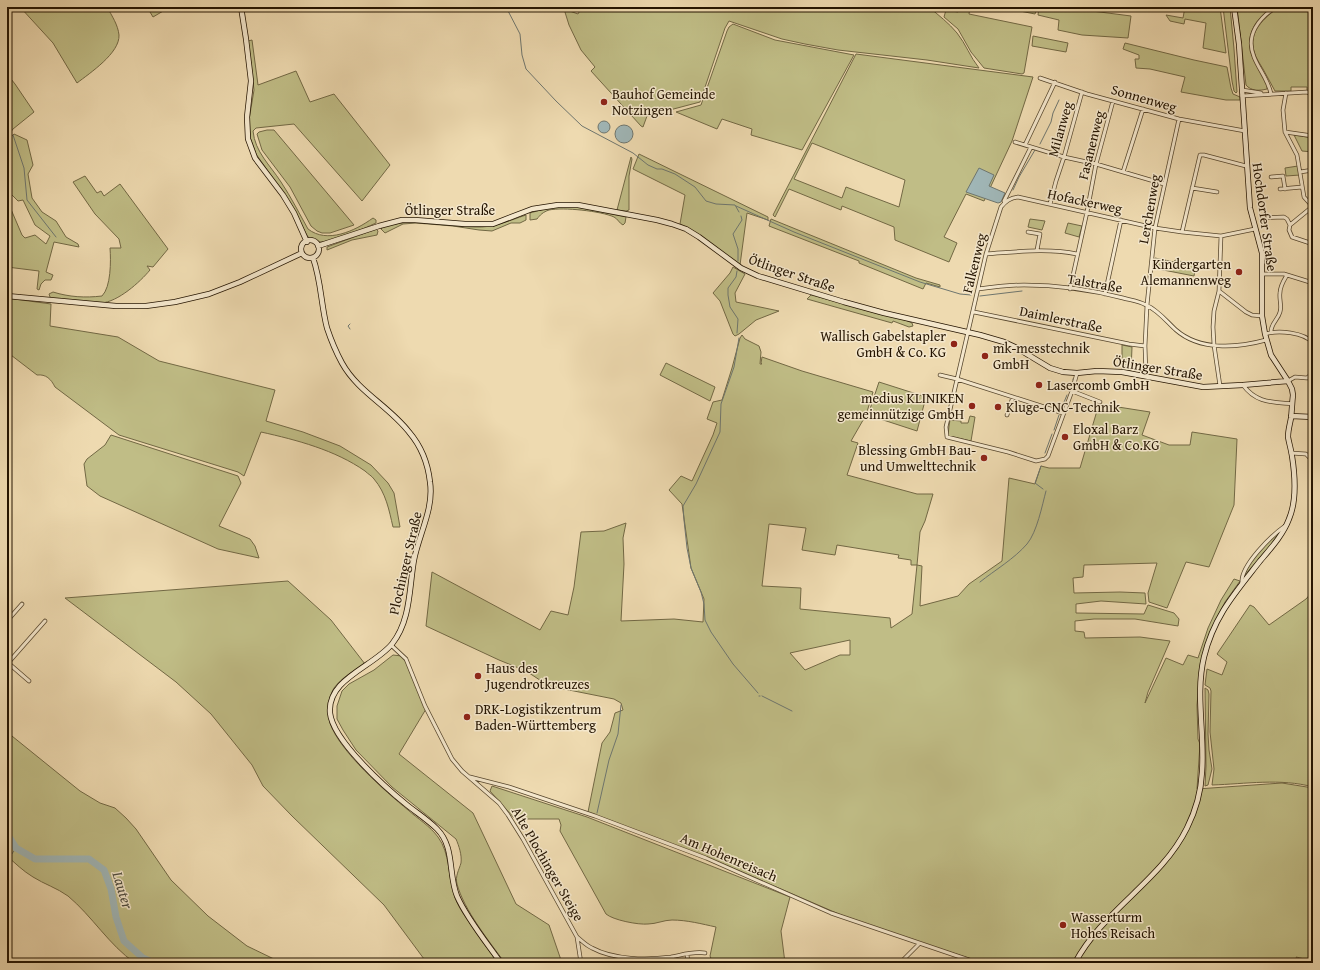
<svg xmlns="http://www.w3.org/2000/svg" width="1320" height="970" font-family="'Gentium Book Plus',serif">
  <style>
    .green { fill: #c0bd86; stroke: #726844; fill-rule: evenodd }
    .water { fill: #a0b7b8; stroke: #6e766f }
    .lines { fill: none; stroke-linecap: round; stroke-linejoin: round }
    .stream { stroke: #6e766f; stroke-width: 1 }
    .river { stroke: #a0b7b8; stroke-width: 7 }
    .street-casing { stroke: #56462d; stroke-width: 4.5 }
    .secondary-casing { stroke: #241401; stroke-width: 6 }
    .street { stroke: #f4e7cc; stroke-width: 3 }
    .secondary { stroke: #f4e7cc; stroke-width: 4.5 }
    .poi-dot { fill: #8f2418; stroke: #f4e7cc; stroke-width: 1.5 }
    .labels { text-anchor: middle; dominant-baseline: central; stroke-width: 3; stroke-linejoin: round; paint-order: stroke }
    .poi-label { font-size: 14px; fill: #241401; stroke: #f4e7cc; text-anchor: start }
    .street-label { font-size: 14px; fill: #241401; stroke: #f4e7cc }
    .water-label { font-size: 15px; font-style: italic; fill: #4f4d41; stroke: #f4e7cc }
  </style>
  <rect width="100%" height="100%" fill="#eedab0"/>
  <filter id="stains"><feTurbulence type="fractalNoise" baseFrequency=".005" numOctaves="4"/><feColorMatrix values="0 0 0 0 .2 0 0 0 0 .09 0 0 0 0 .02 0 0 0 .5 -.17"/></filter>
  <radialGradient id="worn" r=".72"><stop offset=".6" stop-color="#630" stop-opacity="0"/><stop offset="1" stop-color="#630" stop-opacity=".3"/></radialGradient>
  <path class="green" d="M20,7h87c5,9 11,18 12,28 1,18 -29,38 -42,48l-24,-40z
    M147,7h23l-17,10z
    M582,7h347c9,8 20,16 28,26 9,11 13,24 22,35l-52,-8 -89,-10 -33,-6 -23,-5 -53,-18 -4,7 -25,74 -53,14 -4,11 -2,-1 -50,-55 4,-4 -14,-17 -12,-25 -5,-16 14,5z
    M959,7h11l-1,7 63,13 -8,46 -2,1 -38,-6 -13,-16 -13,-23 -14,-12 2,-7 12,2z
    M1000,7h29l8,2 -2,5z
    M1039,7h22l70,9 -3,22 -46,-3 -24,-5 1,-10 -21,-5z
    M1185,7h35l6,46 -23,-5 3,-25 -21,-4 -1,5 -14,-3 -4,-6 17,3z
    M1223,7h7l4,42 3,43 -1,1 -2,-2 -2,-10z
    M1237,7h36c-16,10 -29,29 -21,48 2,6 6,11 9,17 3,6 7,11 6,17 -8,2 -16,2 -21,-4z
    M1279,7h34v86l-6,-3v-3h-16v4h-16c-4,-7 -8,-15 -12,-22 -3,-5 -7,-11 -9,-17 -6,-20 10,-34 25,-45z
    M733,24l42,16 79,15 -52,95 -51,-15 1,-6 -30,-10 -5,10 -41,-17 25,-7 26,-74 2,-4z
    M1033,36l35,7 -2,9 -34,-6z
    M252,40l6,45 38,-14 14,31 24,-8 56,71 -28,36 -68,-77 -38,4 -3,3c2,21 17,34 28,51 10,15 18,31 27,47 19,15 47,2 65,-11l3,2v3c-13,6 -43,19 -57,19 -4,0 -7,-3 -11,-5l-24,-43 -28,-40 -6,-17 -1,-17 5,-30 -6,-49z
    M1125,43l69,17 33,7 4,21 2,6 7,3v3h-14l-45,-8 4,-15 -35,-8 -14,-1 -1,-9h4v-4l-16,-6z
    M856,54l177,23 -21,64 -28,60 -18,-7 -22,43 13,6 -8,19 -54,-22 -1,-13 -52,-21 -1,4 -52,-21 -14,28 -2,-2zM812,143l93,37 -6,27 -53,-20 -4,11 -48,-19z
    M7,74l8,10 19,28 -21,17 -6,8z
    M267,130h7l80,95 -24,8h-8l-5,-2 -6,-5 -21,-39 -28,-37 -5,-16 2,-2z
    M14,134l13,6 6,25 -5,9 4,24 10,14 14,9 10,16 12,7 1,3 -25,-5 -8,30 7,3 -2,5h-6l-4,4 -2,6 -2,-1 2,-18 -32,-4v-60h3l12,28 3,3 10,-3 11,9 4,-8 -15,-11 -12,-25 -5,1 -11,-11v-49z
    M1294,135l19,3v14l-11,-1z
    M639,154l129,63v3l-21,-7 -7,52c-21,-13 -37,-30 -60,-41l5,-29 -52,-26z
    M631,157l1,2 -3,17v34l-3,1 -9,-1z
    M1298,166l2,9 -14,1 -1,-8z
    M85,176l12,17 4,-2 3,5 16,-12 48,65 -15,18 -6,-1 3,4c-10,12 -32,32 -49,33 -15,0 -31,-3 -47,-4l-4,-2 -1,-3 4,-2c16,5 32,6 49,4 9,-9 9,-35 8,-48h11l-2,-9 -24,-25 -22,-32z
    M564,206l13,1 49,10 -1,6 -2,2c-4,-2 -5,-6 -9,-8 -13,-6 -51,-10 -65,-7 -6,2 -9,5 -12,9l-7,1v-7l21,-6z
    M526,215v5l-6,3h-9l-19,8 -13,-1 -26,-4 -37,-3 -13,1 -18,9 -4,-4 2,-2c30,-10 60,0 92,0 18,1 33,-6 51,-12z
    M771,219l145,59 24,7v2l-14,-4 -3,6 -64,-26v-2l-90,-35z
    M1030,219l15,2 -3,9 -14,-3z
    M1068,223l14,3 -3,11 -14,-4z
    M376,229l2,2 -1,4 -25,5 -25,10v-3z
    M1155,258l19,4 1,-2 21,5 -2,11 -41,-8z
    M733,267l12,7 -10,19 1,9 43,9 -23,9 -17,14 -4,2 -2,-2 -13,-33 -7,-8 17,-20z
    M811,295l92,24 9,4 1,3 -4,1 -16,-6 -1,2 -85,-24z
    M7,298l44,6 -1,22 68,11 41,24 116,29 -9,31 37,11 37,14 31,19 17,18 6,10 6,34h-7c-4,-17 -7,-34 -19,-48 -2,-3 -6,-5 -9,-8 -30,-21 -68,-31 -104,-39l-17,44 -6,-4 -119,-37 -64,-48c-4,-8 -9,-13 -18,-12l-30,-23z
    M742,335l3,4 14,7 2,6 -1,12h2l-1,-1 1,-6 40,14 71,21 -7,23 -15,26 7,2 -11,32 70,19h16l-8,27 -5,11 -3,33 5,1 -2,40 38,-10 11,-12 33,-23 7,-83 26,6 6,-18 8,2h31l19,-64 51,8 -8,23 27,10h21l2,-13 45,7 -3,66 -25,62 -23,-5 -19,46 -18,-6 -1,-9 9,-30 -73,2 -1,12 -10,1 1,15 46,-1 25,1 1,11 -45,-3 -25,3v9l68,1 4,-9 26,8 5,6 -1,7 -43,-7h-41l-19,2v10l9,1 1,6 55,-1 30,4 -22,51 -3,11 21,-45 17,7 5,-10 10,3 10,-30 13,-28 13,-21 6,2 -15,21 -14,28 -11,42 -3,33 1,34 2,5 -3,45 85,-6 31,5v173l-17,-4 2,4 6,2h-320l-122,-39 -139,-60 -135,-52 14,-69 8,-11 5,-19 8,-3 -2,-7 -7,-4 -65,-13 -23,-15 -27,-11 -73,-34 6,-54 108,58 11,-19 17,4 6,-28 7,-55 23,-1 22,-8 -3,15 1,26 -3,57 53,-2 29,3 1,-23 -13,-31 -9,-64 -13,-14 12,-14 11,5 21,-46 4,-12 -10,-4 6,-17 9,-2 10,-32 8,-30zM769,524l37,4 -4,22 33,5 2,-10 62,10 -1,3 13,2v5h6l-5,49 -21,14 -1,-10 -90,-9 1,-21 -39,-2zM850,640v15h-10l-35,15 -15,-17z
    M1122,345l10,2 -1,24 -9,-1z
    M666,363l49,24 -5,14 -50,-26z
    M879,382l47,15 -9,34 -49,-16z
    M970,416l5,1 -4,24 -23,-5 1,-10 1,-6 11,1v2h7z
    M111,435l127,41 3,7 -22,43 31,13 5,7 4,12 -41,-9 -118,-53 -13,-10 -3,-22 3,-5 18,-14z
    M1281,530l-8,12 -29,34c6,-17 23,-35 37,-46z
    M288,581l43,39 34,44c-11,7 -23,13 -31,24 -6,10 -7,24 -4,35 9,28 56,69 78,87 10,9 22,16 30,27 12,16 10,39 16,57 3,12 11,22 18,32 8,12 17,25 26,37h-71l-43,-58 -92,-89 -29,-30 -11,-21 -41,-51 -35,-32 -111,-84z
    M1313,591v196c-32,-9 -68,-3 -101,-2l2,-16 -4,-37 1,-41 -1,-3 -5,-3 2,-16 15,6 5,-13 -10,-8 33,-49 4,2 15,18 37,-26z
    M393,655l9,1 5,8 19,45 -27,45 74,59 43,91 33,21 13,38h-57c-16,-22 -41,-53 -48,-79 -2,-8 2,-14 4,-21 1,-8 -2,-17 -5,-24l-64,-52 -36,-37 -13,-20 -6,-11v-13l5,-15 7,-7 25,-14z
    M1205,688l3,2 1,4 -1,40 1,16 3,19 -4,16 -3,1 1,-20z
    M7,732l73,59 20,12 15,5 11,10 10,11 35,51 37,36 39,30 29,14 10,3h-151c-26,-18 -43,-47 -67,-67 -11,-8 -24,-12 -35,-19 -10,-6 -18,-14 -26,-21z
    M492,786l95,31 203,80 -9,34 4,32h-72l-3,-7 6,-29c-14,-3 -29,-7 -44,-7 -8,0 -16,4 -24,4 -10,1 -35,-4 -42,-10l-46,-83 1,-6 -2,-6h-44l-25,-28z"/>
  <path class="water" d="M598 127a6 6 0 1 1 12 0a6 6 0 1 1-12 0Z
    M615 134a9 9 0 1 1 18 0a9 9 0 1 1-18 0Z
    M979,168l15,7 -5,11 16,7 -4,9 -3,1 -32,-11z"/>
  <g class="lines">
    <path class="stream" d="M506,7l14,27 2,21 4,14 30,32 26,25 51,27 15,12 9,4h5l13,5 20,13 11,14 10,3 19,1 4,7
      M7,126l3,3
      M13,135l11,33 3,32 29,37
      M1040,144l11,-22 2,-9 6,-13
      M1013,190l6,-13 16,-27
      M736,206l58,26 126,50 40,12 11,1
      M738,261v-12l-5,-15 9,-14 -1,-4
      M980,296l42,-5
      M350,329l-2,-3 2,-2
      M737,333l1,-14 -8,-12 -2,-12v-7l8,-11 1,-6
      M739,338l-5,29 -13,37 -1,28 -24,52 -13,22 1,14 3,28 4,20 10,24 3,12 1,16 6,12 22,32 25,29
      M1073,380v-1
      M1069,391l3,-7
      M1062,407l5,-12
      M1054,430l5,-15
      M1045,453l7,-19
      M1041,466l-6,17 8,6
      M980,582c15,-12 34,-23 47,-38 10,-12 15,-38 19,-53
      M759,696h1
      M762,696l30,15
      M597,813l12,-53 9,-26 3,-29
      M7,861l9,-13"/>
    <path class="river" d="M7,834l9,14 19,11h54l15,11 7,19 5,28 8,24 19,17 11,5"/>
    <defs>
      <path id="street" d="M1040,78l47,16 92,25 66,12
        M1242,90l19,3
        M1286,93l-3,17 2,22 12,23 7,42 9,10
        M1271,94c-3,-15 -12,-24 -17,-37 -9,-22 5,-39 22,-50
        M1242,96l65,-4 6,3
        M1285,132l28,4
        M1015,142l49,15 32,7 68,20
        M1025,145l30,-63
        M1123,172l20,-63
        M1300,172l13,-2
        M1271,177l12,-1 2,13
        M1192,188l25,4
        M1280,189l22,-2
        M1004,201l27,-54
        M1050,204l6,-23 8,-24 18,-65
        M1312,207l-22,18 -1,5 3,7 21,7
        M1261,218l23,-1 3,2 3,6
        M1028,232l12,2 -3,16
        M1182,232l18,-77h4l42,11
        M986,254c31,-2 61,-6 91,0
        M1262,274h22l29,9
        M978,289c15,-2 30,-4 46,-4 32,0 68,5 99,13 7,2 16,3 23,7 12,5 21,17 30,25 24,21 61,18 90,10
        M1070,289l17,-77 9,-48 17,-63
        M1219,291l27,21 6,3 10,1
        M1105,294l16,-74
        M974,312l155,32 16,2
        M1271,332c0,-9 7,-12 9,-20 2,-6 -1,-13 0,-19 0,-7 4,-13 7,-18
        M1265,334c13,-4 39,-2 48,9
        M1077,373l-5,18 -24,65 -3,3 -9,2 -28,-9 -61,-15 -1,-10 40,-173 15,-47c5,-6 9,-9 17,-10l137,31 27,4 39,4 34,-7
        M940,375l17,4 106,34
        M1146,376l-1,-30 2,-41 8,-77 24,-109
        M1288,381l7,-4 12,1 6,-5
        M1243,385c13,18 29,17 49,19
        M1220,386l-6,-41 -1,-18 1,-16 5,-20 2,-55
        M1072,391l28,11
        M1007,415l6,-18
        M1291,453l15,1 7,7
        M1242,583c-2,-17 30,-48 43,-57
        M7,621l15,-17
        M391,645l15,14 19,47 27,53 10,12 37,32 9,12 15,24 54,98 4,26
        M7,662l22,19
        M8,663l37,-42
        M470,777l39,10 86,29 111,42 125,55 147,50
        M577,937c5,4 10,9 15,11 22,12 55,12 79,9 11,-2 23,-6 34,-4
        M687,954l1,9
        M900,963l19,-19"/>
      <path id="secondary" d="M241,7l5,32 5,42 -4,36 1,22 7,19 28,37 11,18 13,29
        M301 249a9 9 0 1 1 18 0a9 9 0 1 1-18 0Z
        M318,246l61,-20 23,-6h13l50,4h28l39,-15 26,-4h20l79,15 15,4 14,5 13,8 42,31 17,8 86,26 40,11 96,22 24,7 11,5 35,21 13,4 14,1 20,-2 25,1 81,15 40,-2 45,-4
        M313,258c8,22 8,47 14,70 4,12 9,24 15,35 16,29 47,43 67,69 12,14 19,32 21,50 4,27 -11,52 -16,78 -5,28 -3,60 -22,84 -19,23 -65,35 -62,69 3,28 56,75 77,92 10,8 21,15 30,24 18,18 11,45 20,67 10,23 30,47 44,67
        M7,296l109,10h30l29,-4 34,-8 31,-12 62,-29
        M1291,416l22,1
        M1075,963c28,-53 86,-82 112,-135 9,-18 14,-36 15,-56 3,-38 -7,-77 2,-115 10,-41 31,-64 56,-96 11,-13 23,-26 29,-42 8,-19 6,-44 3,-63 -1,-7 -3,-13 -4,-19 0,-7 2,-13 3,-19 1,-8 1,-15 2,-23l-1,-6 -4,-8 -17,-26 -6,-21 -3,-18v-63l-12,-45 -11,-164 -5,-37"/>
    </defs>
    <use href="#street" class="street-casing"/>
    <use href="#secondary" class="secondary-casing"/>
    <use href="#street" class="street"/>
    <use href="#secondary" class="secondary"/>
  </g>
  <g class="poi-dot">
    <circle cx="604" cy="102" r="4"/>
    <circle cx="1239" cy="272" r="4"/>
    <circle cx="954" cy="344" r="4"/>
    <circle cx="985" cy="356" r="4"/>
    <circle cx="1039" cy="385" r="4"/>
    <circle cx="972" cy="406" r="4"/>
    <circle cx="998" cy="407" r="4"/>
    <circle cx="1065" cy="437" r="4"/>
    <circle cx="984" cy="458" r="4"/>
    <circle cx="478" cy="676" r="4"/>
    <circle cx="467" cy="717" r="4"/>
    <circle cx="1063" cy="925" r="4"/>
  </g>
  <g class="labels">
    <g class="poi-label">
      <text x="612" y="94">Bauhof Gemeinde<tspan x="612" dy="16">Notzingen</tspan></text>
      <text x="1231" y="264" text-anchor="end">Kindergarten<tspan x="1231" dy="16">Alemannenweg</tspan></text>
      <text x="946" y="336" text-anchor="end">Wallisch Gabelstapler<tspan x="946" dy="16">GmbH &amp; Co. KG</tspan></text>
      <text x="993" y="348">mk-messtechnik<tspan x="993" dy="16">GmbH</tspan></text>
      <text x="1047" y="385">Lasercomb GmbH</text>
      <text x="964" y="398" text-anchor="end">medius KLINIKEN<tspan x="964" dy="16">gemeinnützige GmbH</tspan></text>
      <text x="1006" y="407">Kluge-CNC-Technik</text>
      <text x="1073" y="429">Eloxal Barz<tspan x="1073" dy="16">GmbH &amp; Co.KG</tspan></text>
      <text x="976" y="450" text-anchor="end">Blessing GmbH Bau-<tspan x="976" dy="16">und Umwelttechnik</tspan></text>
      <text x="486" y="668">Haus des<tspan x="486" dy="16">Jugendrotkreuzes</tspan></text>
      <text x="475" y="709">DRK-Logistikzentrum<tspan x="475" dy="16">Baden-Württemberg</tspan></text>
      <text x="1071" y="917">Wasserturm<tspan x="1071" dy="16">Hohes Reisach</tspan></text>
    </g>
    <g class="street-label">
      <text transform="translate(1144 98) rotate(16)">Sonnenweg</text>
      <text transform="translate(1060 129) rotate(-74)">Milanweg</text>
      <text transform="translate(1091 145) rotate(-76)">Fasanenweg</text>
      <text transform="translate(1085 201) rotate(12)">Hofackerweg</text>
      <text transform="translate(1149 209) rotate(-80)">Lerchenweg</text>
      <text x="450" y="210">Ötlinger Straße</text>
      <text transform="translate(1265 217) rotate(82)">Hochdorfer Straße</text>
      <text transform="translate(974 263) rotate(-76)">Falkenweg</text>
      <text transform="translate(792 273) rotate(19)">Ötlinger Straße</text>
      <text transform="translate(1095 283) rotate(10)">Talstraße</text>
      <text transform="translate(1061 319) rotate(12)">Daimlerstraße</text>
      <text transform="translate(1158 368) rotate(9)">Ötlinger Straße</text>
      <text transform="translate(405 563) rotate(-77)">Plochinger Straße</text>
      <text transform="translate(729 857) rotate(23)">Am Hohenreisach</text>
      <text transform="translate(548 864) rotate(60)">Alte Plochinger Steige</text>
    </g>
    <g class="water-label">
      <text transform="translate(123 890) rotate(73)">Lauter</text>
    </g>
  </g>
  <rect width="1320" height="970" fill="none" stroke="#eedab0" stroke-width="24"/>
  <rect x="8" y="8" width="1304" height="954" fill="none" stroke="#241401" stroke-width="2"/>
  <rect x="12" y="12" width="1296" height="946" fill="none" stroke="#241401"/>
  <rect width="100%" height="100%" filter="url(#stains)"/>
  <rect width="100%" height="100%" fill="url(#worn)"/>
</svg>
